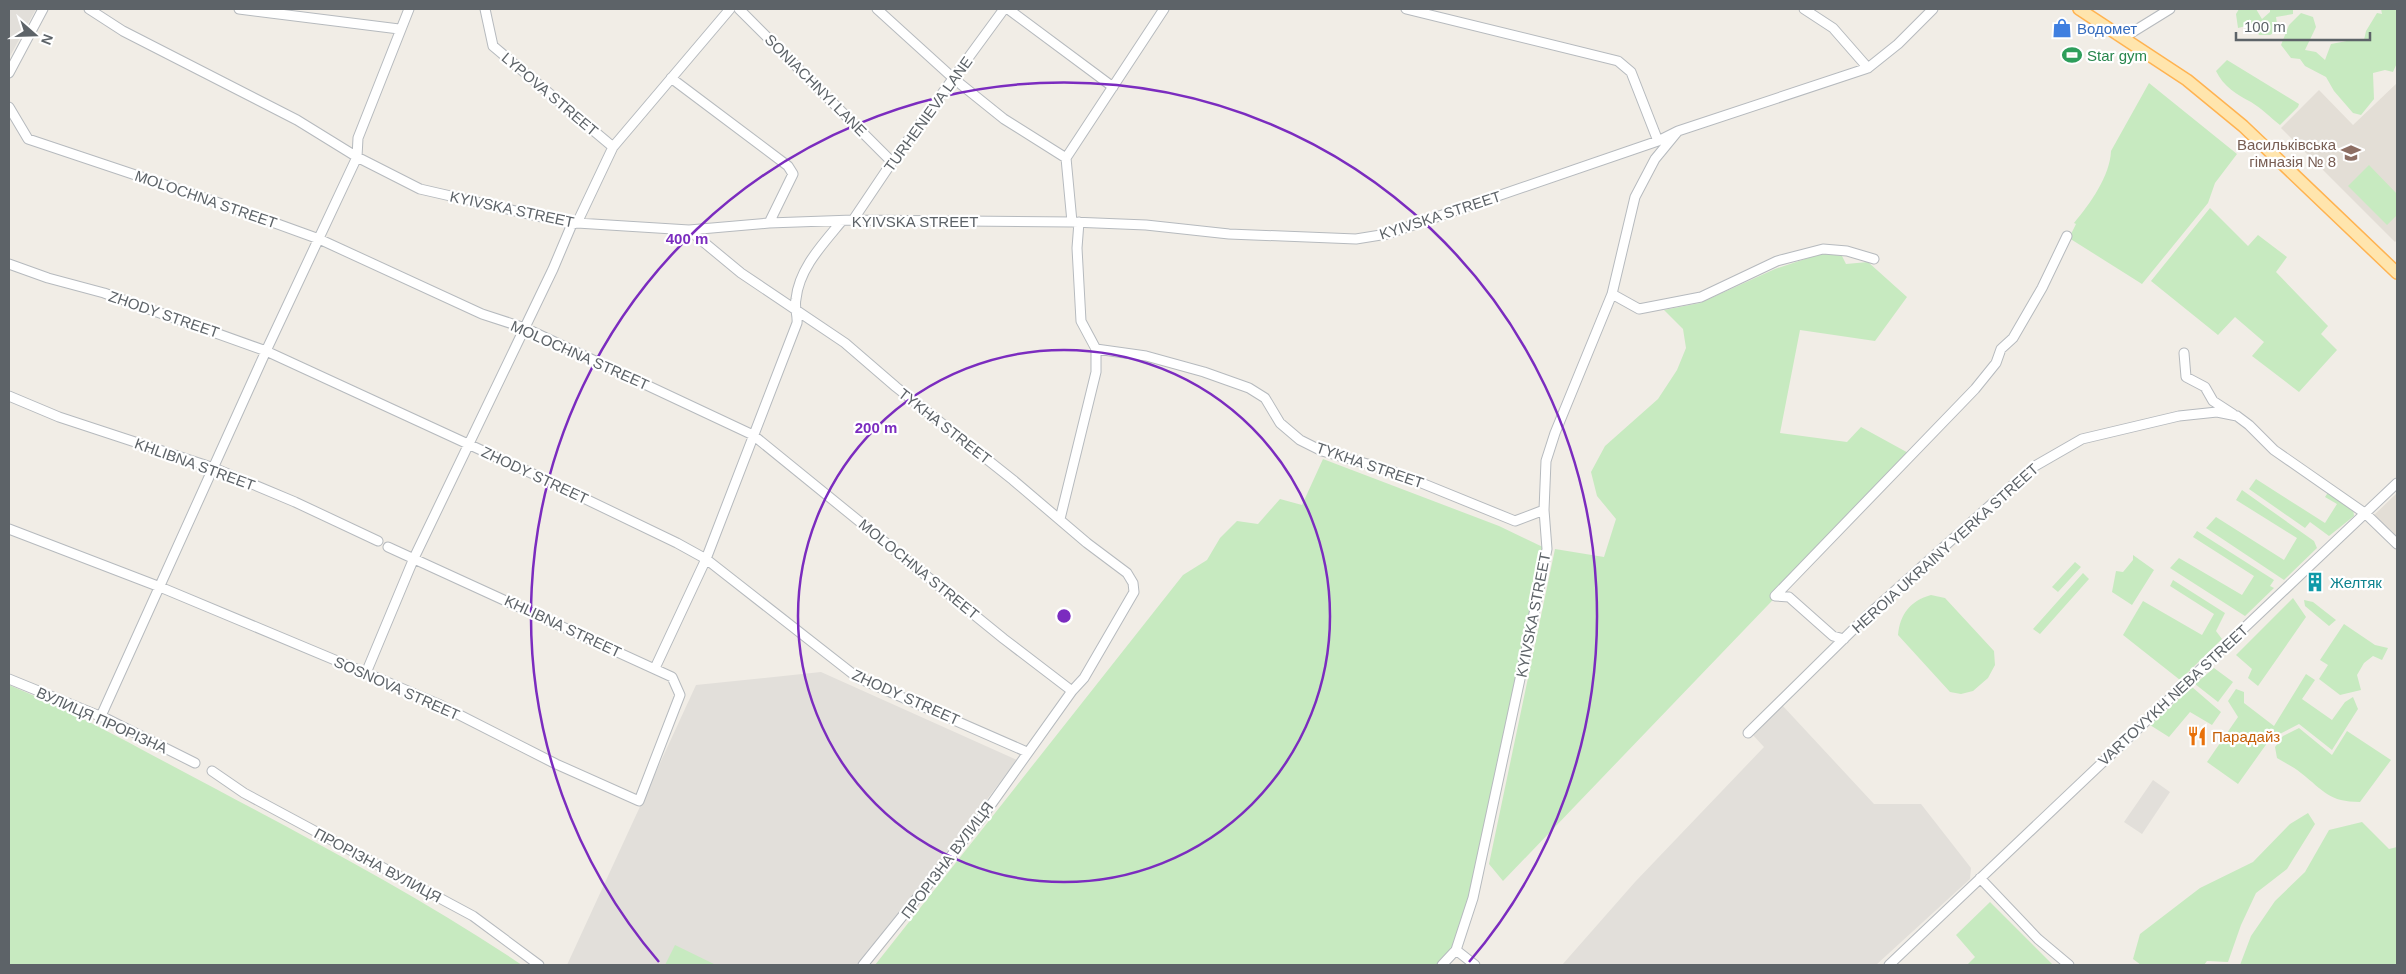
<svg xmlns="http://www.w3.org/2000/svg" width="2406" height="974" font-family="Arial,sans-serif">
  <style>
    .industrial { fill: #e2dfda }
    .education { fill: #e3ded6 }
    .green { fill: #c7eac0 }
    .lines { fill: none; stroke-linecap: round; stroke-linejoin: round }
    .minor-casing { stroke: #b6babe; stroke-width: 11 }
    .major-casing { stroke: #ffb351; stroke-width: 14 }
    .minor { stroke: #fff; stroke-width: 9 }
    .major { stroke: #ffe5ad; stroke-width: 11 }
    .ring { fill: none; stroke: #7b2cbf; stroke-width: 2.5 }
    .labels { text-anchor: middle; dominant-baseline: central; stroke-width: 4.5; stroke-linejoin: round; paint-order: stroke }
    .shop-label { font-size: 15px; fill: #366cbe; stroke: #fff; text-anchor: start }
    .leisure-label { font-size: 15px; fill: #27864d; stroke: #fff; text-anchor: start }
    .street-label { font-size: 15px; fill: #5d6368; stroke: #fff }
    .education-label { font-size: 15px; fill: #785e54; stroke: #fff; text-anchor: end }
    .culture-label { font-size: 15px; fill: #0d838f; stroke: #fff; text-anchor: start }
    .food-label { font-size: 15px; fill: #c56008; stroke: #fff; text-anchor: start }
    .centre { fill: #7b2cbf; stroke: #fff; stroke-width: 2.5 }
    .ring-label { font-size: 15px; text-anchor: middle; font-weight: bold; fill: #7b2cbf; stroke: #fff; stroke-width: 4.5; stroke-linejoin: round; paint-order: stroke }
  </style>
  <rect width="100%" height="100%" fill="#f1ede6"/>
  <path class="industrial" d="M9,9h27l-27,49z
    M821,672l196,88 -91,119 -4,9 -63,77 -22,-1 -2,1h-268l129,-280z
    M1782,705l92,99h47l50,64 -1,11 -94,86h-314l73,-83 129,-135 -12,-13z
    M2153,780l17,12 -28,42 -18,-12z"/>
  <path class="education" d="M2397,83v157l-2,2 -114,-114 38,-38 34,35z
    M2397,493v47l-24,-24z"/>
  <path class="green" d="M2239,9h17l6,10 8,-7v-3h23v5l-17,3 2,13 -8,5h-11l-5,-11 -16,4 -2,-14z
    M2381,9h16v54l-4,9 -8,-2 -12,3 1,26 -13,16 -8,-2 -19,-22 -8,-14 -21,-11 -5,-7 -9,-1 -10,-13 8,-20 12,-12 12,4 3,10 -11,23 11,2 9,8 6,-16 26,-5 7,1 2,-9 11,-18 5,1z
    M2227,60l72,44 -1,3 -18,18c-10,-8 -19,-17 -29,-23 -14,-7 -28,-16 -35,-31z
    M2149,83l88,71 -22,29 -7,20 -66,81 -73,-46 7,-14 -2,-1c16,-19 36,-47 37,-72z
    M2369,165l28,29v21l-10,10 -39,-39z
    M2210,208l38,38 10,-11 29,22 -11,15 52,54 -7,8 16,16 -38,42 -47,-36 12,-14 -29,-25 -17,18 -67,-54z
    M1823,253l19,3 4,8 22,-2 39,35 -32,44 -75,-11 -20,103 67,9 14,-15 51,28 -409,426 -14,-17 66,-315 49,8 12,-38 -19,-23 -6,-24 14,-26 53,-47 19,-29 9,-22 -3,-19 -19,-19 36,-7 75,-34z
    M1323,459l176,67 48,23 -74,349 -17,52 -14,15h-567l308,-390 24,-15 13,-22 17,-17 21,3 22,-25 22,6z
    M2256,479l69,44 12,-19 -12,-7 4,-6 24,17 1,8 -25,20 -19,-14 -5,6 -56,-39z
    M2242,490l72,51 3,7 -33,32 -78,-52 10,-11 68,43 13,-22 -61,-38z
    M2197,531l77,49 -4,6 4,2 -29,28 -75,-48 9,-10 63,37 12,-19 -61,-39z
    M2133,555l21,15 -22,35 -20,-13 4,-21 7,1 10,-12z
    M2075,562l6,5 -23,25 -6,-5z
    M2083,573l6,6 -49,55 -7,-5z
    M2173,580l52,33 -9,18 6,8 -42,41 -57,-45 20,-34 59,34 12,-21 -44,-28z
    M1931,595l14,3 49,53 1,14 -7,13 -15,13 -12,3 -11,-2 -52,-57c2,-21 12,-34 33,-40z
    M2293,598l13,19 -48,69 -10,-8 4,-9 -16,-14z
    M2304,600l9,2 23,18 -7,6 -24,-20z
    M2344,624l31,21 13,3 -6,12 -9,-4 -9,7 -7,12 4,15 -21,5 -21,-16 9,-14 -8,-5z
    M2214,668l19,14 -15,20 -23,-18z
    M2306,674l9,6 -13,19 30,21 13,-18 8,-5 5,12 -26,41 -33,-26 -29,15 -32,45 -31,-22 31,-45 -10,-16 8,-12 8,3v11l30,23z
    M9,685c71,29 138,68 207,104 103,55 208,110 306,176h-513z
    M2192,687l29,25 -9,13 -22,-13 -21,25 -19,-12z
    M2299,728l33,27 15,-24 44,29 -31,42c-31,0 -36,-11 -59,-29 -7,-6 -16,-10 -24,-15l-2,-11 8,-11z
    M2308,813l7,11 -28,45 -31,24 -15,32 -13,37 -21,-1 -3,4h-63l-8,-6 7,-25 60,-46 53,-26 37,-38z
    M2362,822l27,27 8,-2v118h-157l11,-29 24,-35 30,-29 24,-42z
    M1990,902l63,63h-86l8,-8 -19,-22z
    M675,945l41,20h-51z"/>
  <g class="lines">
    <defs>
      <path id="minor" d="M89,9l34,22 174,89 60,37 63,32 152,35 5,-1 112,7 80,-7 84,-3 219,2 74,3 83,9 127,5 31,-5 271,-93 20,-10
        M239,9l160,20
        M485,9l8,37 120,101
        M739,9l153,153
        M877,9l76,69 51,41 62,39
        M1008,9l105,78
        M1406,9l212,52 13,11 27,69
        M1804,9l29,19 35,40
        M2123,38l47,-29
        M9,73l34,-64
        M671,78l117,88 5,8 -24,49
        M9,107l19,32 200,67 91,33 163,75 43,14 228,107 251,204 68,52
        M853,220l39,-58 112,-153
        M1072,222l-6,-64 98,-149
        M577,223l36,-76 117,-138
        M689,230l52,43 104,70 51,44 117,93 74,63 40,30 6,10 1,9 -50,86 -12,13 -92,129 -117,145
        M9,264l39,14 56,15 162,58 278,128 133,64 29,16 152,119 169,74
        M1612,294l27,15 62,-12 76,-36 46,-12 24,2 27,8
        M1096,349l50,7 58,16 45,16 16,10 15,25 20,17 22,11 70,20 123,50 29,-11
        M2184,353l2,24 19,10 8,14 20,13
        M9,396l50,21 155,51 81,34 83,39
        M1060,519l36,-147v-23l-15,-28 -4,-73 2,-26
        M9,529l151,58 206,86 72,31 118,60 83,37 41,-106 -8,-18 -284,-130
        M1844,639l-11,-3 -44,-39 -14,-1 200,-207 21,-26 5,-14 12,-11 29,-50 25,-52
        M655,668l51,-109 91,-236c1,-8 -3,-15 -1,-24 3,-30 26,-54 45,-77
        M366,673l48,-115 139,-289 19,-45
        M9,679l98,40 88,44
        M101,716l165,-365 91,-194 1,-19 51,-129
        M1748,733l121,-119 155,-139 11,-9 47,-27 97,-23 38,-4 20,4 12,9 25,25 92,64 31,30
        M212,771l32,22 229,123 66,49
        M1980,878l58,61 31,26
        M1456,950l19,15
        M1442,965l14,-15 17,-52 65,-303 9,-46 -3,-39 2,-49 9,-28 57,-139 23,-97 20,-38 23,-28 190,-63 30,-24 35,-35
        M1889,965l508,-482"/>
      <path id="major" d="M2079,9l108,71 56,46 154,147"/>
    </defs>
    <use href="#minor" class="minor-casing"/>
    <use href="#major" class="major-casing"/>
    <use href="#minor" class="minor"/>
    <use href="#major" class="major"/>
  </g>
  <g class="ring">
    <circle cx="1064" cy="616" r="266"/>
    <path d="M659 962A533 533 0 1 1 1469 962"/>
  </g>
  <defs>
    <symbol id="shop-bare" viewBox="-9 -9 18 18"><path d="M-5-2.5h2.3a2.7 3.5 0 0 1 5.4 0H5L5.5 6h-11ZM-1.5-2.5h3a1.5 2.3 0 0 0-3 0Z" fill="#3f7fe0" stroke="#fff" stroke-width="2.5" paint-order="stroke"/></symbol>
    <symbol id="stadium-bare" viewBox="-9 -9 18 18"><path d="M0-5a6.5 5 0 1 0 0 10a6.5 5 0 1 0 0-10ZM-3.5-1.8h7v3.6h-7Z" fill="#2e9e5b" stroke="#fff" stroke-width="2.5" paint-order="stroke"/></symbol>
    <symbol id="school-bare" viewBox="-9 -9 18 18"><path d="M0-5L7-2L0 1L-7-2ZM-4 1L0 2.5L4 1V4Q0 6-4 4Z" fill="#8d6e63" stroke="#fff" stroke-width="2.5" paint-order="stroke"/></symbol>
    <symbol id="building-bare" viewBox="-9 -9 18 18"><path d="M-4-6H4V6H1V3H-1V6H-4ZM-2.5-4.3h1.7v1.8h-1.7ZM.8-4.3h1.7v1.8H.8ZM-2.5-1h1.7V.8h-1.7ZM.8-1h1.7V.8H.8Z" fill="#0f9aa8" stroke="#fff" stroke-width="2.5" paint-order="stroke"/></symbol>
    <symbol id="restaurant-bare" viewBox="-9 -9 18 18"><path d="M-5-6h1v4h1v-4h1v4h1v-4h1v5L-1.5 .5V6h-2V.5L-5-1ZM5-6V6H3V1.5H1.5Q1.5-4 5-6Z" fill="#e8710a" stroke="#fff" stroke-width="2.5" paint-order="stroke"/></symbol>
  </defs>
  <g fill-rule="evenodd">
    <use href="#shop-bare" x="2048" y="14" width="28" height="28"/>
    <use href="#stadium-bare" x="2058" y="41" width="28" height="28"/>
    <use href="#school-bare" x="2337" y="139" width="28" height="28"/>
    <use href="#building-bare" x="2301" y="568" width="28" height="28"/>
    <use href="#restaurant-bare" x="2183" y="722" width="28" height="28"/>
  </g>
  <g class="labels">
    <g class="shop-label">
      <text x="2077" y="28">Водомет</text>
    </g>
    <g class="leisure-label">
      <text x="2087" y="55">Star gym</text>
    </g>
    <g class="street-label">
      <text transform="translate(816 85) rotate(45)">SONIACHNYI LANE</text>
      <text transform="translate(550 94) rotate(40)">LYPOVA STREET</text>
      <text transform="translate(928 114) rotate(-54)">TURHENIEVA LANE</text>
      <text transform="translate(206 199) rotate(19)">MOLOCHNA STREET</text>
      <text transform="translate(512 209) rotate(12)">KYIVSKA STREET</text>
      <text transform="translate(1440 215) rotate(-18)">KYIVSKA STREET</text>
      <text x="915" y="221">KYIVSKA STREET</text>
      <text transform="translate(164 314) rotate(19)">ZHODY STREET</text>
      <text transform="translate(580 355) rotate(24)">MOLOCHNA STREET</text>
      <text transform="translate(945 426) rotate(38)">TYKHA STREET</text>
      <text transform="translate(195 464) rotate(20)">KHLIBNA STREET</text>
      <text transform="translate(1370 465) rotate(19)">TYKHA STREET</text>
      <text transform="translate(535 475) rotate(25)">ZHODY STREET</text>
      <text transform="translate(1945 548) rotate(-42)">HEROIA UKRAINY YERKA STREET</text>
      <text transform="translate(919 569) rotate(39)">MOLOCHNA STREET</text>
      <text transform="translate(1533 615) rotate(-79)">KYIVSKA STREET</text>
      <text transform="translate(563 626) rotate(25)">KHLIBNA STREET</text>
      <text transform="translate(397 688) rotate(24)">SOSNOVA STREET</text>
      <text transform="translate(2173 695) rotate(-43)">VARTOVYKH NEBA STREET</text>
      <text transform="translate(906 697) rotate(24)">ZHODY STREET</text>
      <text transform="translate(102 720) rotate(24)">ВУЛИЦЯ ПРОРІЗНА</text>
      <text transform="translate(947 860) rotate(-53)">ПРОРІЗНА ВУЛИЦЯ</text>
      <text transform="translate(378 865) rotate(28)">ПРОРІЗНА ВУЛИЦЯ</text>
    </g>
    <g class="education-label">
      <text x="2336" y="144">Васильківська<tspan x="2336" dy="17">гімназія № 8</tspan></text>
    </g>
    <g class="culture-label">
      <text x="2330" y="582">Желтяк</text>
    </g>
    <g class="food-label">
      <text x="2212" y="736">Парадайз</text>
    </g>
  </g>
  <circle cx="1064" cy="616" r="8" class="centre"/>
  <g class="ring-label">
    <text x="687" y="244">400 m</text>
    <text x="876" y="433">200 m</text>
  </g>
  <rect width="2406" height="974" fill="none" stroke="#5d6368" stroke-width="20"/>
  <g transform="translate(35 35) rotate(110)" stroke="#ffffff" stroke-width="4" paint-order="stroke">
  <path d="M0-4L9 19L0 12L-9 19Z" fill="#5d6368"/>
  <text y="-8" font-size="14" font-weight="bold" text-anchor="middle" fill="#5d6368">N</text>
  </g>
  <path d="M2236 32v8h134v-8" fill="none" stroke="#5d6368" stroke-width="2.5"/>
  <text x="2244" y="32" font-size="15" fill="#5d6368" stroke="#ffffff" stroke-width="4" paint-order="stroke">100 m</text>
</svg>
